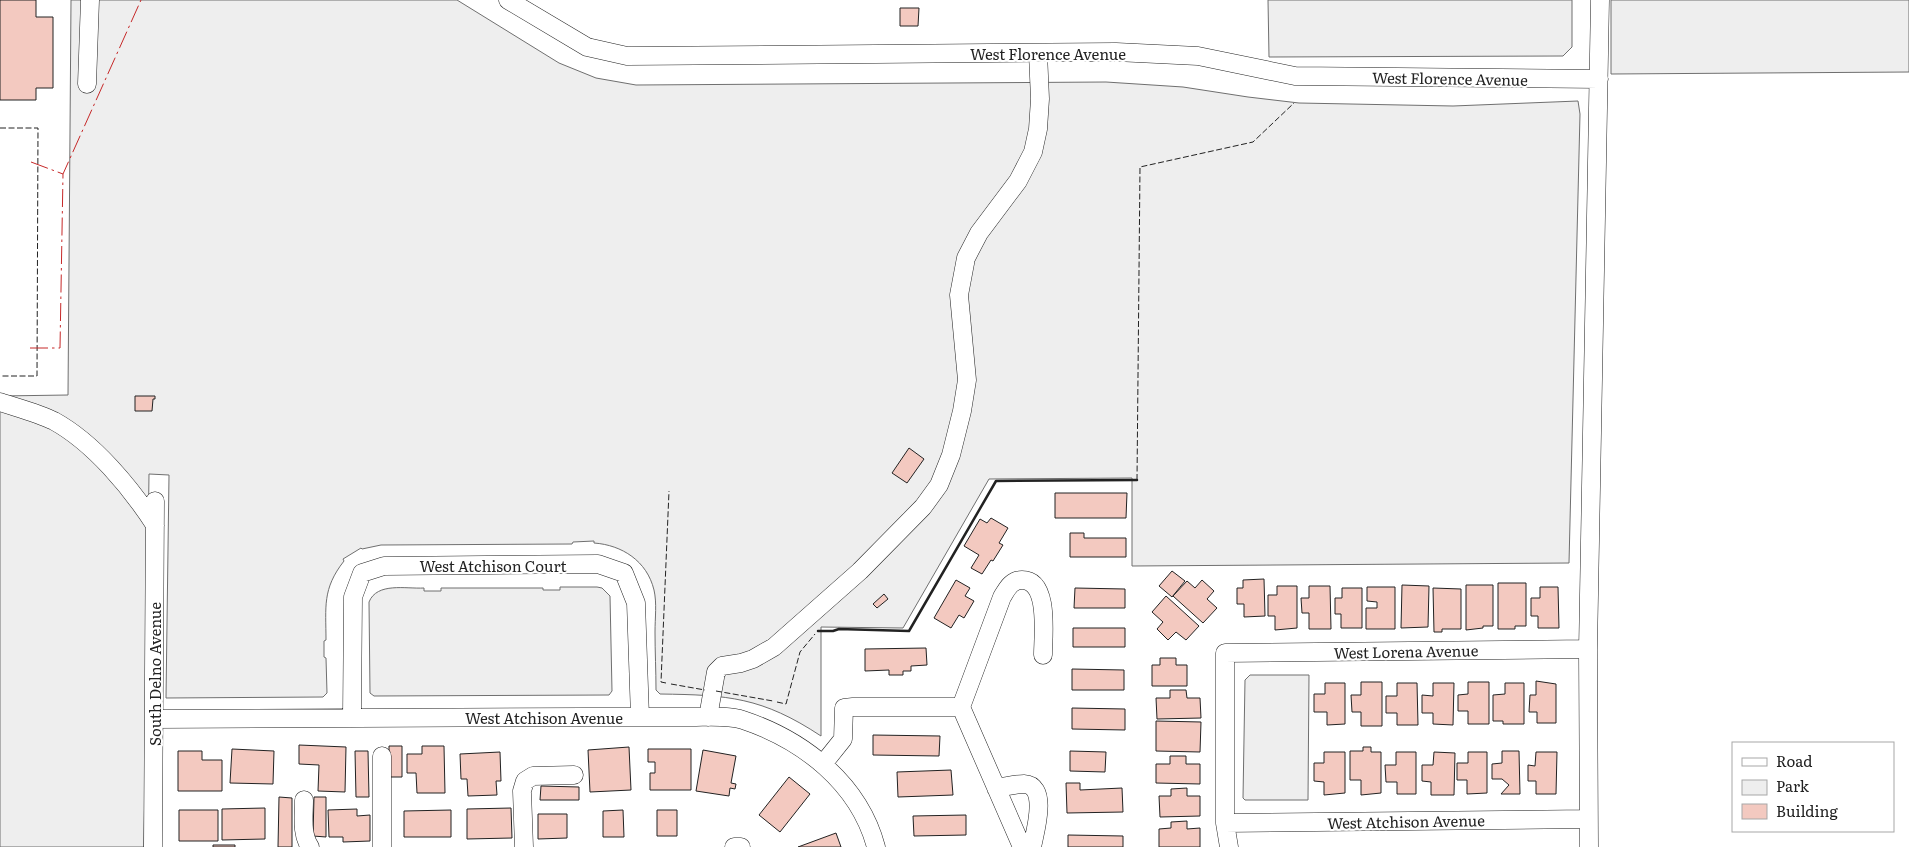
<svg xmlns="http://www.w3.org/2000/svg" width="1909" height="847" font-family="Literata,serif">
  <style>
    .green { fill: #eee; stroke: #6f6f6f }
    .building { fill: #f3c9c0; stroke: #222 }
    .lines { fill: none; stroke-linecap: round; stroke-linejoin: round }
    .minor-casing { stroke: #222; stroke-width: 19 }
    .minor { stroke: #fff; stroke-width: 18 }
    .fence { stroke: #222; stroke-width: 1; stroke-dasharray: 6 2.5; stroke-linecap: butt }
    .wall { stroke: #222; stroke-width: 2.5 }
    .power { stroke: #c62828; stroke-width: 1; stroke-dasharray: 18 4 2.5 4; stroke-linecap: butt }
    .labels { text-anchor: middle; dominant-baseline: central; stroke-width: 4; stroke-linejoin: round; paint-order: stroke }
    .street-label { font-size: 15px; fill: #222; stroke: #fff }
  </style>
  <rect width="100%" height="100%" fill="#fff"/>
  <path class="green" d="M71,0h386l102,63 37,15 40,7 470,-3 77,5 65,10 51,6 154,3 125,-5 2,13 -11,449 -437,3v-88l-143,1 -86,149 -82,-1v109c-59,-39 -93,-41 -161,-42l-4,-4c0,-19 -1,-38 -1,-58 0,-14 2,-29 -1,-42 -7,-29 -32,-45 -60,-47v-2l-21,1 -1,2 -191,1 -19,4 -1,-1 -18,11 1,2c-22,28 -18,46 -18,79l-2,1v16l2,1 1,35 -4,4 -157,1 3,-223 -20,-1 -5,373h-144v-451l68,-1z
    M1268,0h304v47l-9,9 -294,1z
    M1611,0h298v72l-298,2z
    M560,587h37l5,1 8,8 2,95 -3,4 -235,1 -4,-3 -1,-91c8,-20 37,-13 55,-14v3h17v-3h102v2h17z
    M1250,675h59l-1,125h-63l-2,-2 2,-118z"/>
  <path class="building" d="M0,0h36v17h17v71h-17v12h-36z
    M900,8h19l-1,18h-18z
    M135,396h20v3h-2l-1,12h-17z
    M909,448l15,11 -17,24 -15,-10z
    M1055,493h72l-1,25h-71z
    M991,518l17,10 -9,15 4,2 -10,16 -2,-1 -9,14 -11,-6 8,-13 -15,-9 16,-27 7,4z
    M1070,533h14v5h42v19h-56z
    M1172,571l13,10 -13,16 -13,-11z
    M1264,579l1,37 -21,1v-13h-7v-16h6v-8z
    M956,580l14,8 -5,8 9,5 -10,17 -5,-3 -8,13 -17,-10z
    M1202,580l12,11 -7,8 10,9 -14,15 -30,-27 14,-15 8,7z
    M1498,583h28v43h-11v3h-17z
    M1402,585l27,1 -1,41 -27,1z
    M1466,585h27v41h-10v2l-17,2z
    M1277,586h20v42l-22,2v-14h-7v-21h9z
    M1309,586h21l1,43h-22v-16h-7l-1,-15h8z
    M1367,587h28v42h-29v-21h11v-6l-10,-1z
    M1540,587h18l1,41h-21v-12h-7v-18h9z
    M1075,588l50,1v19h-51z
    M1342,588h20v40h-21v-14h-6v-16h7z
    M1433,588l28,1v40h-19v3h-8z
    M884,594l4,5 -11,9 -4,-4z
    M1166,596l33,30 -13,14 -10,-8 -8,8 -11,-11 6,-7 -11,-10z
    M1073,628h52v19h-52z
    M926,648l1,17 -16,1v5h-8v4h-14v-5l-24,1v-22z
    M1160,658h16v7h11v21h-35v-21h8z
    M1072,669l52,1v20h-52z
    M1536,681l20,3v39h-19v-11h-8l1,-17h6z
    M1361,682h21v44h-21v-14h-9l-1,-17h10z
    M1468,682h21v42h-21v-13h-10v-16l10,-1z
    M1325,683h20v41l-18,1v-13h-13v-18h11z
    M1397,683h20l1,42h-21v-12h-11v-17h11z
    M1433,683h21l-1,42 -20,-1v-11h-11v-18l11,1z
    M1505,683h19v41h-21v-3h-10v-26l12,-1z
    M1170,690h16l1,8h13l1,20 -44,1 -1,-21h14z
    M1072,708l53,1v21l-53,-1z
    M1156,721l45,1 -1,30 -44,-1z
    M873,735l67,1 -1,20 -66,-1z
    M299,745l47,2 -1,45 -27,-1 1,-26 -20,-1z
    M389,746h13v31h-13z
    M422,746h22l1,47h-28l-1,-20h-9v-19h15z
    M629,747l2,43 -41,2 -2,-42z
    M1363,747h8v5h10v41l-20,2v-15h-11v-29h13z
    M232,749l42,2 -1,33 -43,-1z
    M648,749h43v41h-41v-17h5v-11h-7z
    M703,750l33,6 -5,27 5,1 -1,5 -5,-1 -1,8 -33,-5z
    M178,751h24v9h20v31h-44z
    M355,751h13l1,46h-13z
    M1070,751l36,1 -1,20 -35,-1z
    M1502,751h17l1,43h-19l8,-9 -7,-6h-10v-15l10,-1z
    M500,752l1,29h-5l1,14 -29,1 -1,-17h-6l-1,-25z
    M1324,752h21v41l-21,2v-13l-10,-1v-18h10z
    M1396,752h20v42h-19v-12h-11l-1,-17h11z
    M1434,752l21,1 -1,42h-23v-13l-9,-1v-16h11z
    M1468,752h19v41l-20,1v-14h-10v-17h11z
    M1536,752h21l-1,42h-20v-13h-8v-16l7,1z
    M1170,756h16v8h14v20l-44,-1v-19h14z
    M951,770l2,25 -55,2 -1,-25z
    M789,777l21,17 -30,38 -21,-17z
    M1066,783h14v7l42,-2 1,24 -56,1z
    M541,786l38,1v13h-39z
    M1187,788v8h13v20l-40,1 -1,-21h12v-7z
    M279,797l13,1v49h-14z
    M314,797h12v40l-13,-1z
    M265,808v31l-43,1v-31z
    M511,808l1,30 -45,1v-30z
    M357,809v7l13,-1v26l-27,1v-5h-14l-1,-27z
    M179,810h39v31h-39z
    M451,810v27h-47v-26z
    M623,810l1,27h-21v-26z
    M657,810h20v26h-20z
    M538,814h29v24l-29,1z
    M966,815v20l-52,1 -1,-20z
    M1187,821v8l13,-1v19h-41v-18l12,-1v-6z
    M836,833l5,14h-43z
    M1068,835l55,1v11h-55z
    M213,845h22v2h-22z"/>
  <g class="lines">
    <defs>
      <path id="minor" d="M508,0l79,47 40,9 489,-4 82,4 97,20 304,3
        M87,84l3,-84
        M0,402c18,6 38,11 54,19 40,22 77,67 101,104
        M961,707l41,-110c5,-8 9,-17 20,-17 28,0 21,56 21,75
        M352,717l1,-120 9,-24 22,-7 214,-2 26,9 12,30 4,114
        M708,717l8,-45 6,-6 19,-3 12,-4 21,-12 86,-76 63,-64 16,-22 12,-30 11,-44 5,-31 -8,-85 7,-37 13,-25 39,-52 15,-29 5,-23 2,-30 -2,-46
        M154,719c144,-1 288,-2 432,-2 35,0 70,0 106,0 15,0 36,-2 51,3 60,20 116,63 133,127
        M382,756v91
        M823,764l20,-25 1,-31 9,-1h108l61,140
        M996,788c9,-1 19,-4 28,-4 25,1 11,48 8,63
        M304,800c0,16 -3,34 6,47
        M1225,823l363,-4
        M153,847l2,-346
        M524,847l-2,-56 3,-10 8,-5 41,-1
        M734,847h7
        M1229,847l-4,-24v-170l363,-4
        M1589,847l-1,-198 12,-649"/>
    </defs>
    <use href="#minor" class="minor-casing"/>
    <use href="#minor" class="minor"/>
    <path class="fence" d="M0,128h38l-1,248h-37
      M1137,480l3,-313 113,-25 41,-39
      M666,683l-5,-1 8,-191
      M671,684l34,6
      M716,691l57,10
      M777,702l9,2 14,-52 15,-18"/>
    <path class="wall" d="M818,631h15l6,-2 70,2 87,-150 141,-1"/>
    <path class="power" d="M31,162l32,12
      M30,348h30l3,-174 78,-174"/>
  </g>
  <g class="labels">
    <g class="street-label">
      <text x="1048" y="53">West Florence Avenue</text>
      <text transform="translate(1450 78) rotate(1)">West Florence Avenue</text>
      <text x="493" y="565">West Atchison Court</text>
      <text transform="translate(1406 651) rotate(-1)">West Lorena Avenue</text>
      <text transform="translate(154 674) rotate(-90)">South Delno Avenue</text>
      <text x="544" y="717">West Atchison Avenue</text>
      <text transform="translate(1406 821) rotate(-1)">West Atchison Avenue</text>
    </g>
  </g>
  <rect x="1732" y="742" width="162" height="90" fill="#ffffff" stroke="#a7a7a7"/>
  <rect x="1742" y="758" width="25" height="8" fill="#ffffff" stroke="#a7a7a7"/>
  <text x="1776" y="767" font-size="15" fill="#222222">Road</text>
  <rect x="1742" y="780" width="25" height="15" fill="#eeeeee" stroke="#a7a7a7"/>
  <text x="1776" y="792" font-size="15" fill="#222222">Park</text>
  <rect x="1742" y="804" width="25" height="15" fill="#f3c9c0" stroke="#a7a7a7"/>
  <text x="1776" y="817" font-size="15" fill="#222222">Building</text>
</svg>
